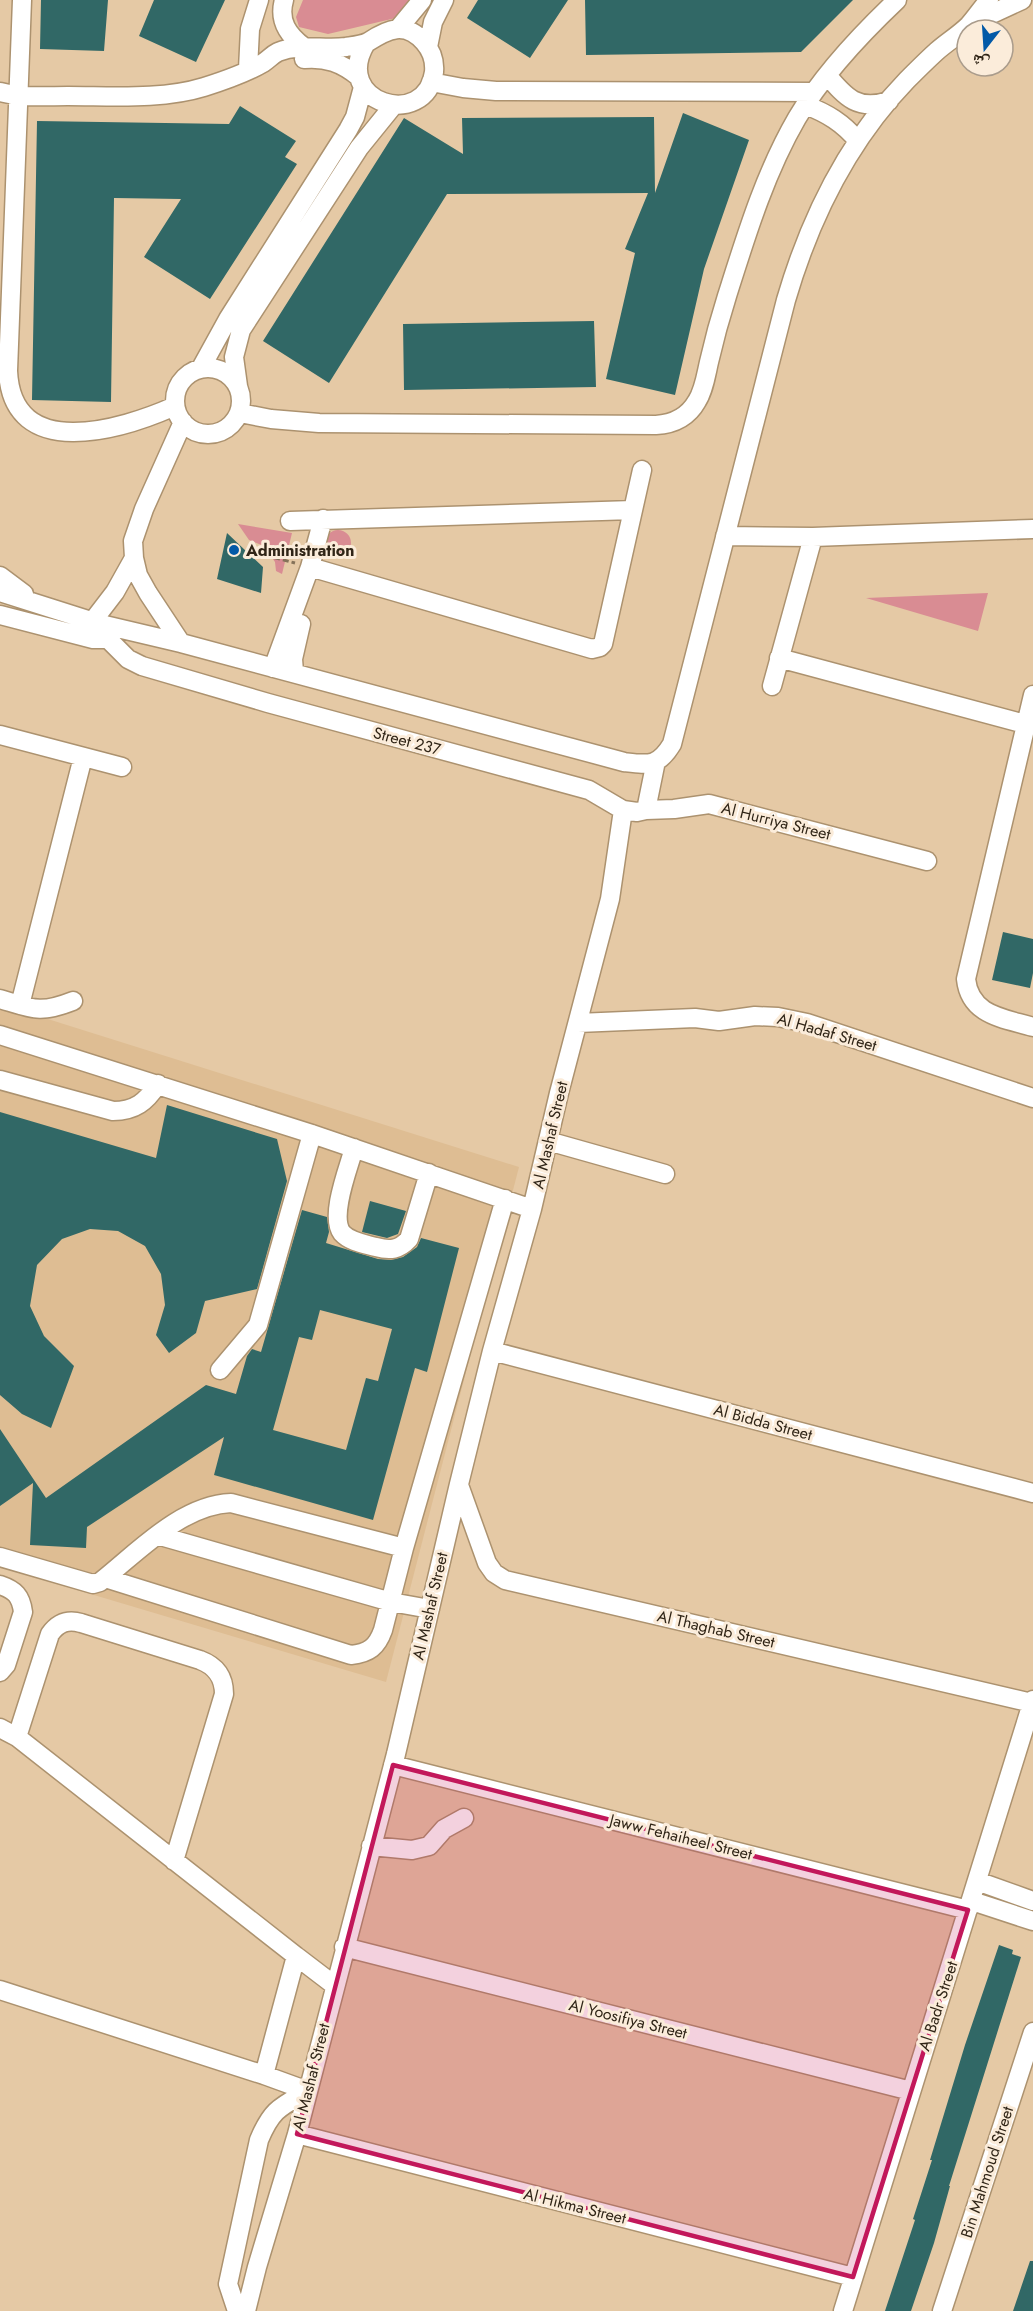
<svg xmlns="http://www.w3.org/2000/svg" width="1033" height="2311" font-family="Jost,'Noto Naskh Arabic',sans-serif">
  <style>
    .built { fill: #debd93 }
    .green { fill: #d98c93 }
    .building { fill: #316866; fill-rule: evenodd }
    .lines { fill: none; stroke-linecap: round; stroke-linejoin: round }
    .minor-casing { stroke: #ac926f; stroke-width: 21 }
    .path { stroke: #857259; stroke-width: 3; stroke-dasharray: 6 3; stroke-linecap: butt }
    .minor { stroke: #fff; stroke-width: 18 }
    .marked { fill: #c2185b; fill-opacity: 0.2; stroke: #c2185b; stroke-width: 4.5; stroke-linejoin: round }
    .poi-dot { fill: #0259a7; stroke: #fbecda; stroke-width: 2 }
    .labels { text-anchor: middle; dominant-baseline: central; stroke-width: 6; stroke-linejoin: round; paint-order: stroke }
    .poi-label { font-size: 16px; font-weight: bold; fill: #302517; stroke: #fbecda; text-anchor: start }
    .street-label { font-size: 16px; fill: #302517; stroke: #fbecda }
  </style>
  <rect width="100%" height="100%" fill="#e5c9a5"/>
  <path class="built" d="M0,1004l519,163 -133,515 -386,-115z"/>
  <path class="green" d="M303,0h108l-11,17 -72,17 -29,-7 -3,-10z
    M238,524l54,9 -10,41 -6,-3 -1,-9 -11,-16 -15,-6z
    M325 543a13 13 0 1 1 26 0a13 13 0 1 1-26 0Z
    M988,593l-10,38 -112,-33z"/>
  <path class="building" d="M41,0h67l-4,51 -64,-2z
    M154,0h71l-29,62 -57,-26z
    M478,0h90l-38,58 -63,-40z
    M585,0h268l-52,52 -215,3z
    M240,106l56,35 -11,16 12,7 -87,135 -66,-42 37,-58 -67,-1 -3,204 -79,-2 5,-279 192,3z
    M683,113l66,27 -45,129 -29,126 -69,-16 29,-126 -10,-4 23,-56 -201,1 -118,189 -66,-42 141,-223 59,36 -1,-36 192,-1 1,76z
    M594,321l2,66 -192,3 -1,-66z
    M227,533l36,34 -2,26 -44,-14z
    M1003,932l30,7v34l-3,15 -38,-8z
    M167,1105l110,34 10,42 -30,108 -52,12 -9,32 -27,20 -13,-18 9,-30 -4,-31 -16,-28 -27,-15 -28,-2 -28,10 -25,26 -7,41 14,30 30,30 -23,62 -29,-14 -22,-19v-283l156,46z
    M370,1201l36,10 -8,23 -11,4 -25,-6z
    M302,1210l25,7 2,15 -3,11 52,16 13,1 12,-3 14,-10 4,-9 38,10 -32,124 -12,-4 -42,152 -159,-45 10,-38 -137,90 -1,21 -56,-3 3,-62 -33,23v-77l46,69 160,-113 30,9 11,-38 5,-7 9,3zM320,1310l72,19 -14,52 -12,-3 -20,72 -73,-20 26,-93 13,3z
    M999,1945l14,5 -1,4 9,3 -72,229h1l-16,57 -23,68h-26l30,-91 -2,-1 19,-59h-2l35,-115z
    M1030,2261h3v50h-20z"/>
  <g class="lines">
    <defs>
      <path id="minor" d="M22,0l-14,371c4,92 113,59 167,35
        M284,0c-6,21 4,35 20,47
        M970,24l52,-24
        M398,29l24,-29
        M428,47l5,-25 11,-22
        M304,59c22,-2 38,4 55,18
        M248,69l2,-40 9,-29
        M827,75c19,23 31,36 62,26
        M431,82l32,6 33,3 318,1
        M0,92c22,6 45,4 68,4 44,0 94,4 136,-9 19,-6 42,-14 59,-24 6,-4 9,-8 15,-11 22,-9 45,-2 68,-5 6,-1 16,-2 22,-5 20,-13 37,-21 56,0 7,8 11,19 10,30 -8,59 -104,31 -68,-29
        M805,105c22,8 38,18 53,36
        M175 401a33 33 0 1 1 66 0a33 33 0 1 1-66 0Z
        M201,368l27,-49 120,-189 7,-13 8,-30
        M238,386l-4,-29 7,-27 118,-182 34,-42
        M240,413l31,6 48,4 337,2c18,-1 32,-8 41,-24 7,-11 9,-26 12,-39 5,-22 11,-44 18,-66 19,-60 38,-123 70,-178 26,-44 63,-83 100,-118
        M183,422l-39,87 -11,32 1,17 4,17 10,18 33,50 443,119c25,3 34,5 48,-18l114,-444c24,-82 61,-158 121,-220 10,-10 20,-20 30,-29 10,-9 22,-16 32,-26 7,-8 13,-17 20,-25
        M290,521l343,-11
        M725,536l88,1 220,-8
        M134,558l-19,34 -23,30 89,21
        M310,567l282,82 8,-2 3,-3 39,-174
        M0,576l24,18
        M0,592l88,28 14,10 6,9 20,20 14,7 126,37 321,87 34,20 -13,89 -51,194 -27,116 -40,142 -33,133 -63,270 -99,380 -40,133 -11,44
        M0,615l93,24h15
        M779,658l246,66
        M273,668l37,-101 13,-48
        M294,672l-1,-13 8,-35
        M772,686l41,-149
        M1033,695l-67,284c4,37 38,39 67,48
        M0,735l122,32
        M623,810l14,2 9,-2 28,-1 35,-5 218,57
        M646,810l10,-49
        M0,999c33,10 40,15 73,2
        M20,1005l63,-248
        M578,1023l117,-5 24,3 36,-5 23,1 29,6 226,75
        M0,1035l312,99 220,75
        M0,1080l113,31c22,0 33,-9 45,-27
        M548,1141l117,33
        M354,1148c-5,19 -25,68 -12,85 8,9 23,11 34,14 14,4 23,3 33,-8l20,-66
        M492,1351l541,142
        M220,1370l38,-45 54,-191
        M459,1485l28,78 7,10 11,7 527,123
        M157,1535l234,67 39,7
        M0,1557l93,27 7,-2c38,-30 81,-77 131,-79l173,45
        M105,1578l246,77c18,-2 26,-8 32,-25l21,-82 101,-349
        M0,1585c15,5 21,11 23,27l-17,53 -6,7
        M0,1728l17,9 279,219 -32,119 -264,-85
        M17,1737l33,-103c8,-11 17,-15 31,-11l119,37c16,6 24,17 24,34l-50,167
        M393,1765l575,145
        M371,1846l41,4 17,-4 15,-17 20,-11
        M977,1881l56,20
        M972,1901l61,20
        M344,1947l567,144
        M296,1956l38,29
        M264,2075l44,16
        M297,2134l556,143
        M237,2311l-9,-27 31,-144c13,-31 21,-33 49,-49
        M843,2311l190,-611
        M942,2311l91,-279"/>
    </defs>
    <use href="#minor" class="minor-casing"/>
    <path class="path" d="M259,548l13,9 23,6"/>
    <use href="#minor" class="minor"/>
  </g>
  <path class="marked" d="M393,1765l575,145 -115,367 -556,-143z"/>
  <circle class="poi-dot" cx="234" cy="550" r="6"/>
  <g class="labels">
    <g class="poi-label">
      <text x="246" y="550">Administration</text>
    </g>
    <g class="street-label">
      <text transform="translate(407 741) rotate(15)">Street 237</text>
      <text transform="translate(776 821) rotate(14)">Al Hurriya Street</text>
      <text transform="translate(827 1032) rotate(16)">Al Hadaf Street</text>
      <text transform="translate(550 1135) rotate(-77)">Al Mashaf Street</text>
      <text transform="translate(763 1422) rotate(15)">Al Bidda Street</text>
      <text transform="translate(430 1606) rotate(-77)">Al Mashaf Street</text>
      <text transform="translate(716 1629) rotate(13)">Al Thaghab Street</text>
      <text transform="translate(681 1837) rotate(14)">Jaww Fehaiheel Street</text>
      <text transform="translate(938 2006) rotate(-72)">Al Badr Street</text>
      <text transform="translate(628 2019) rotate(14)">Al Yoosifiya Street</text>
      <text transform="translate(311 2077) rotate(-76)">Al Mashaf Street</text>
      <text transform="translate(987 2172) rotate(-72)">Bin Mahmoud Street</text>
      <text transform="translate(575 2206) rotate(14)">Al Hikma Street</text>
    </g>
  </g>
  <g transform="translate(985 48) rotate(197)"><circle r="28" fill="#fbecda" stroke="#aa9c8c" stroke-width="1.5"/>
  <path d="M0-4.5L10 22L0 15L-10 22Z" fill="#0259a7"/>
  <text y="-9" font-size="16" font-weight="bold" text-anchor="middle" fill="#302517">ش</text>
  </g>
</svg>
